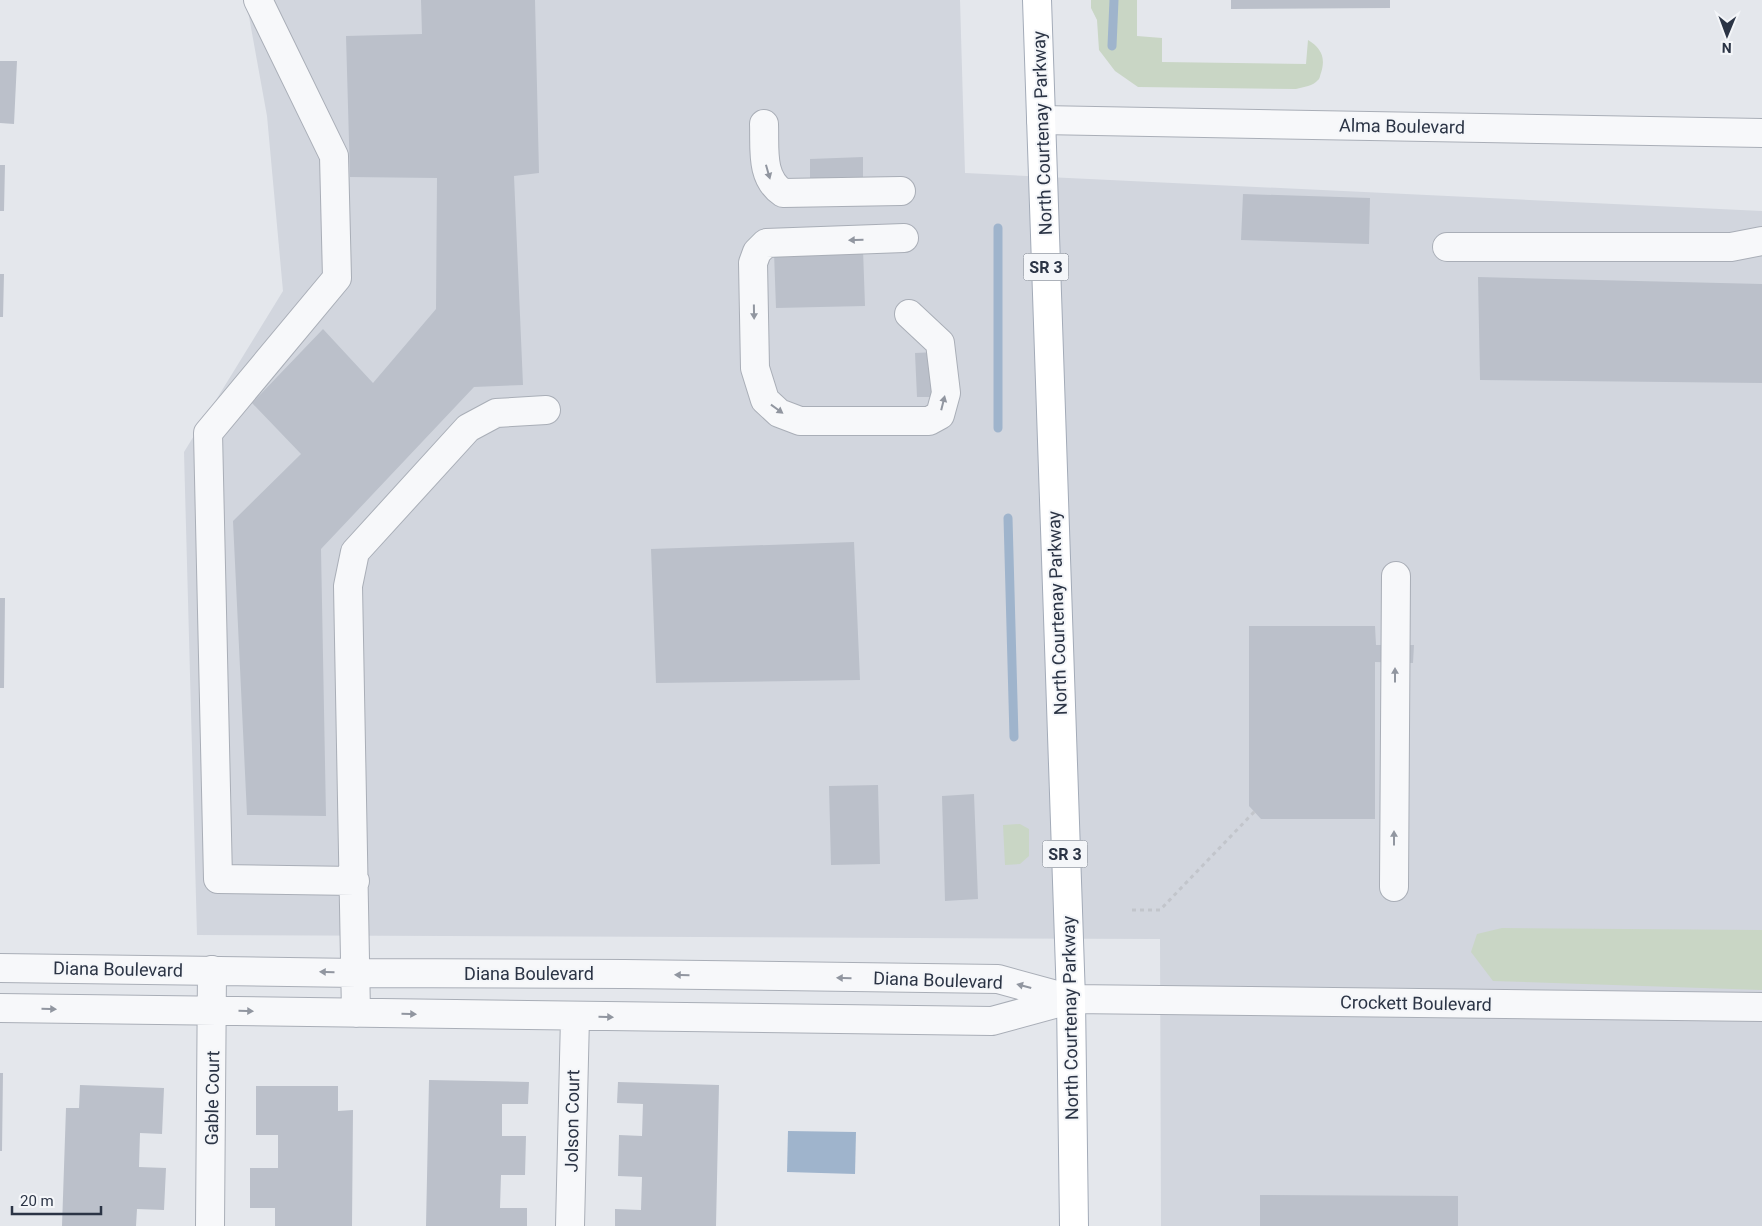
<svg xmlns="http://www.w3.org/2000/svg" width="1762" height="1226" font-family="Roboto,sans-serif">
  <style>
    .built { fill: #d2d6de }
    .green { fill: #c9d6c5 }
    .water { fill: #9fb4cc }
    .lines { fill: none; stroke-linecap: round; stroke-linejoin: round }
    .stream { stroke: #9fb4cc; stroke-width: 9 }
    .building { fill: #bbc0ca }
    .minor-casing { stroke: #a9aeb7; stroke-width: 30 }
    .major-casing { stroke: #a3abb8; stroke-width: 30 }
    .path { stroke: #c2c5cb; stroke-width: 3; stroke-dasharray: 4 4; stroke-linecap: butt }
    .minor { stroke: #f7f8fa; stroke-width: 28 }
    .major { stroke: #fff; stroke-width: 28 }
    .oneway { fill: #9196a0 }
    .labels { text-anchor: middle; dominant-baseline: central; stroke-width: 4; stroke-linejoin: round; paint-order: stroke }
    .shield { fill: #f4f6f9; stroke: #676e7b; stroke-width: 1 }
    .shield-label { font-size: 16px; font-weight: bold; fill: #2b3445 }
    .street-label { font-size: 18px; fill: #2b3445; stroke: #f4f6f9 }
  </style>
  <rect width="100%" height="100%" fill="#e4e7ec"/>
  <path class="built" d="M246,0h714l5,173 797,38v1015h-601l-1,-287 -963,-4 -13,-483 99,-161 -16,-175z"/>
  <path class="green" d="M1091,0h46v36l25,2v24l144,2 2,-24c13,8 18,17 13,33 -1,2 -1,6 -3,7 -5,6 -14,7 -22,9l-158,-2 -23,-16 -16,-21 -2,-30 -6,-12z
    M1020,824l9,5v27l-9,8 -15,1 -2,-40z
    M1502,928l260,2v60l-269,-9 -22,-29 6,-18z"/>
  <path class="water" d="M788,1131l68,1 -1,42 -68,-2z"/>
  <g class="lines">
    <path class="stream" d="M1112,46l2,-46
      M998,428v-200
      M1008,518l6,219"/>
  </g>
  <path class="building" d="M421,0h114l4,173 -25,3 9,209 -49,2 -153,162 5,267 -79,-1 -14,-294 68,-67 -49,-51 71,-74 50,54 63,-74 1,-131 -87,-1 -4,-141 76,-2z
    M1231,0h159v8l-159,1z
    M0,61h17l-3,63 -14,-1z
    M863,157v21l-53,2v-21z
    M0,165h5l-1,46h-4z
    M1243,194l127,4 -1,46 -128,-4z
    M863,249l2,57 -89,2 -2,-56z
    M0,274h4l-1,43h-3z
    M1478,277l284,7v99l-282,-3z
    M936,352l1,45h-20l-2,-44z
    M854,542l6,138 -204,3 -5,-134z
    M0,598h5l-1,90h-4z
    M1249,626h126l1,19h38l-1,18 -38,-1v157h-114l-12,-13z
    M878,785l2,79 -49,1 -2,-79z
    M974,794l4,105 -33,2 -3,-105z
    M0,1073h3l-1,78h-2z
    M429,1080l100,2 -1,22h-26v32h24l-1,39h-24l-1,33h27v18h-101z
    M618,1082l101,3 -3,141h-101v-17l26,1 1,-33 -24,-1 1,-41 23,1 1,-32 -26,-1z
    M80,1085l84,3 -2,46 -22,-1 -1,34 27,1 -2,42 -27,-1 -1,17h-74l4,-118h13z
    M256,1086h82v25l15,-1 -1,116h-77v-18h-25v-40h28v-33h-22z
    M1260,1195l198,1v30h-198z"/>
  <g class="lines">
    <defs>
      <path id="minor" d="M258,0l76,156 3,122 -129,155 10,446 137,2
        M1041,120l721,13
        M764,124c1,24 -4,54 19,69l118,-2
        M904,238l-138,5 -9,9 -4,11 2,105 10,32 14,13 21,8h129l11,-6 6,-22 -6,-50 -31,-29
        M1447,247h284l31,-6
        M1394,887l2,-311
        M0,968l357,5 268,1 373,5 73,20 691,8
        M0,1008l992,13 77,-21
        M356,1013l-8,-427 7,-34 113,-124 28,-15 50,-3
        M210,1226l2,-256
        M570,1226l5,-209"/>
      <path id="major" d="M1037,0l34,999 3,227"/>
    </defs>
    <use href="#minor" class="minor-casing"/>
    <use href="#major" class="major-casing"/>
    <path class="path" d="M1132,910h28l95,-99"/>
    <use href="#minor" class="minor"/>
    <use href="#major" class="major"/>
  </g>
  <defs><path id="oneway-solid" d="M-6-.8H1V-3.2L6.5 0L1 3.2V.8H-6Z" transform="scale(1.25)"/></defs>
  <g class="oneway">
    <use href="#oneway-solid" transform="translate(768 172) rotate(74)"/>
    <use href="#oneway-solid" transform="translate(856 240) rotate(178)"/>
    <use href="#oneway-solid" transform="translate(754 312) rotate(89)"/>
    <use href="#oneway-solid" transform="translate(943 403) rotate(-76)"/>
    <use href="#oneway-solid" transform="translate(777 409) rotate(36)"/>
    <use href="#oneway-solid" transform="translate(1395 675) rotate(-90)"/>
    <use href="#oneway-solid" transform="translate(1394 838) rotate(-90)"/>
    <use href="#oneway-solid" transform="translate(327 972) rotate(-179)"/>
    <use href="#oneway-solid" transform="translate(682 975) rotate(-179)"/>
    <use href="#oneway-solid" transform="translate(844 978) rotate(-179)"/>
    <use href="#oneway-solid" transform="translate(1024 986) rotate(-165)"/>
    <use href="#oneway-solid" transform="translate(49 1009) rotate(1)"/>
    <use href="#oneway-solid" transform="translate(246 1011) rotate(1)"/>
    <use href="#oneway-solid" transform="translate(409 1014) rotate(1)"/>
    <use href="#oneway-solid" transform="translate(606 1017) rotate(1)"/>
  </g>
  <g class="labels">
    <g class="shield">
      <rect x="1023.5" y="253.5" width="45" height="27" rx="4"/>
      <rect x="1042.5" y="840.5" width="45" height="27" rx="4"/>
    </g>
    <g class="shield-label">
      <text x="1046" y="267">SR 3</text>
      <text x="1065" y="854">SR 3</text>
    </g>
    <g class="street-label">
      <text transform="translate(1402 126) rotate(1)">Alma Boulevard</text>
      <text transform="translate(1042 133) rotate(-92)">North Courtenay Parkway</text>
      <text transform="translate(1057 613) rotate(-92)">North Courtenay Parkway</text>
      <text transform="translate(118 969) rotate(1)">Diana Boulevard</text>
      <text x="529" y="973">Diana Boulevard</text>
      <text transform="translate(938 980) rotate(2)">Diana Boulevard</text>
      <text transform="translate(1416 1003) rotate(1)">Crockett Boulevard</text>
      <text transform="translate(1070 1018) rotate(-91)">North Courtenay Parkway</text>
      <text transform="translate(212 1098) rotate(-89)">Gable Court</text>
      <text transform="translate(572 1121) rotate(-89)">Jolson Court</text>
    </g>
  </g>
  <g transform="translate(1727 35) rotate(181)" stroke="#f4f6f9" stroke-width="4" paint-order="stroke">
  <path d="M0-4L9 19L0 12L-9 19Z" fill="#2b3445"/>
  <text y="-8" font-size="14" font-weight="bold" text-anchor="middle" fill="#2b3445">N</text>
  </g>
  <path d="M12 1206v8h89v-8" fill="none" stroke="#2b3445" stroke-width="2.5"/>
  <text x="20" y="1206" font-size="15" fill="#2b3445" stroke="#f4f6f9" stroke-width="4" paint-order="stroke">20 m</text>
</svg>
